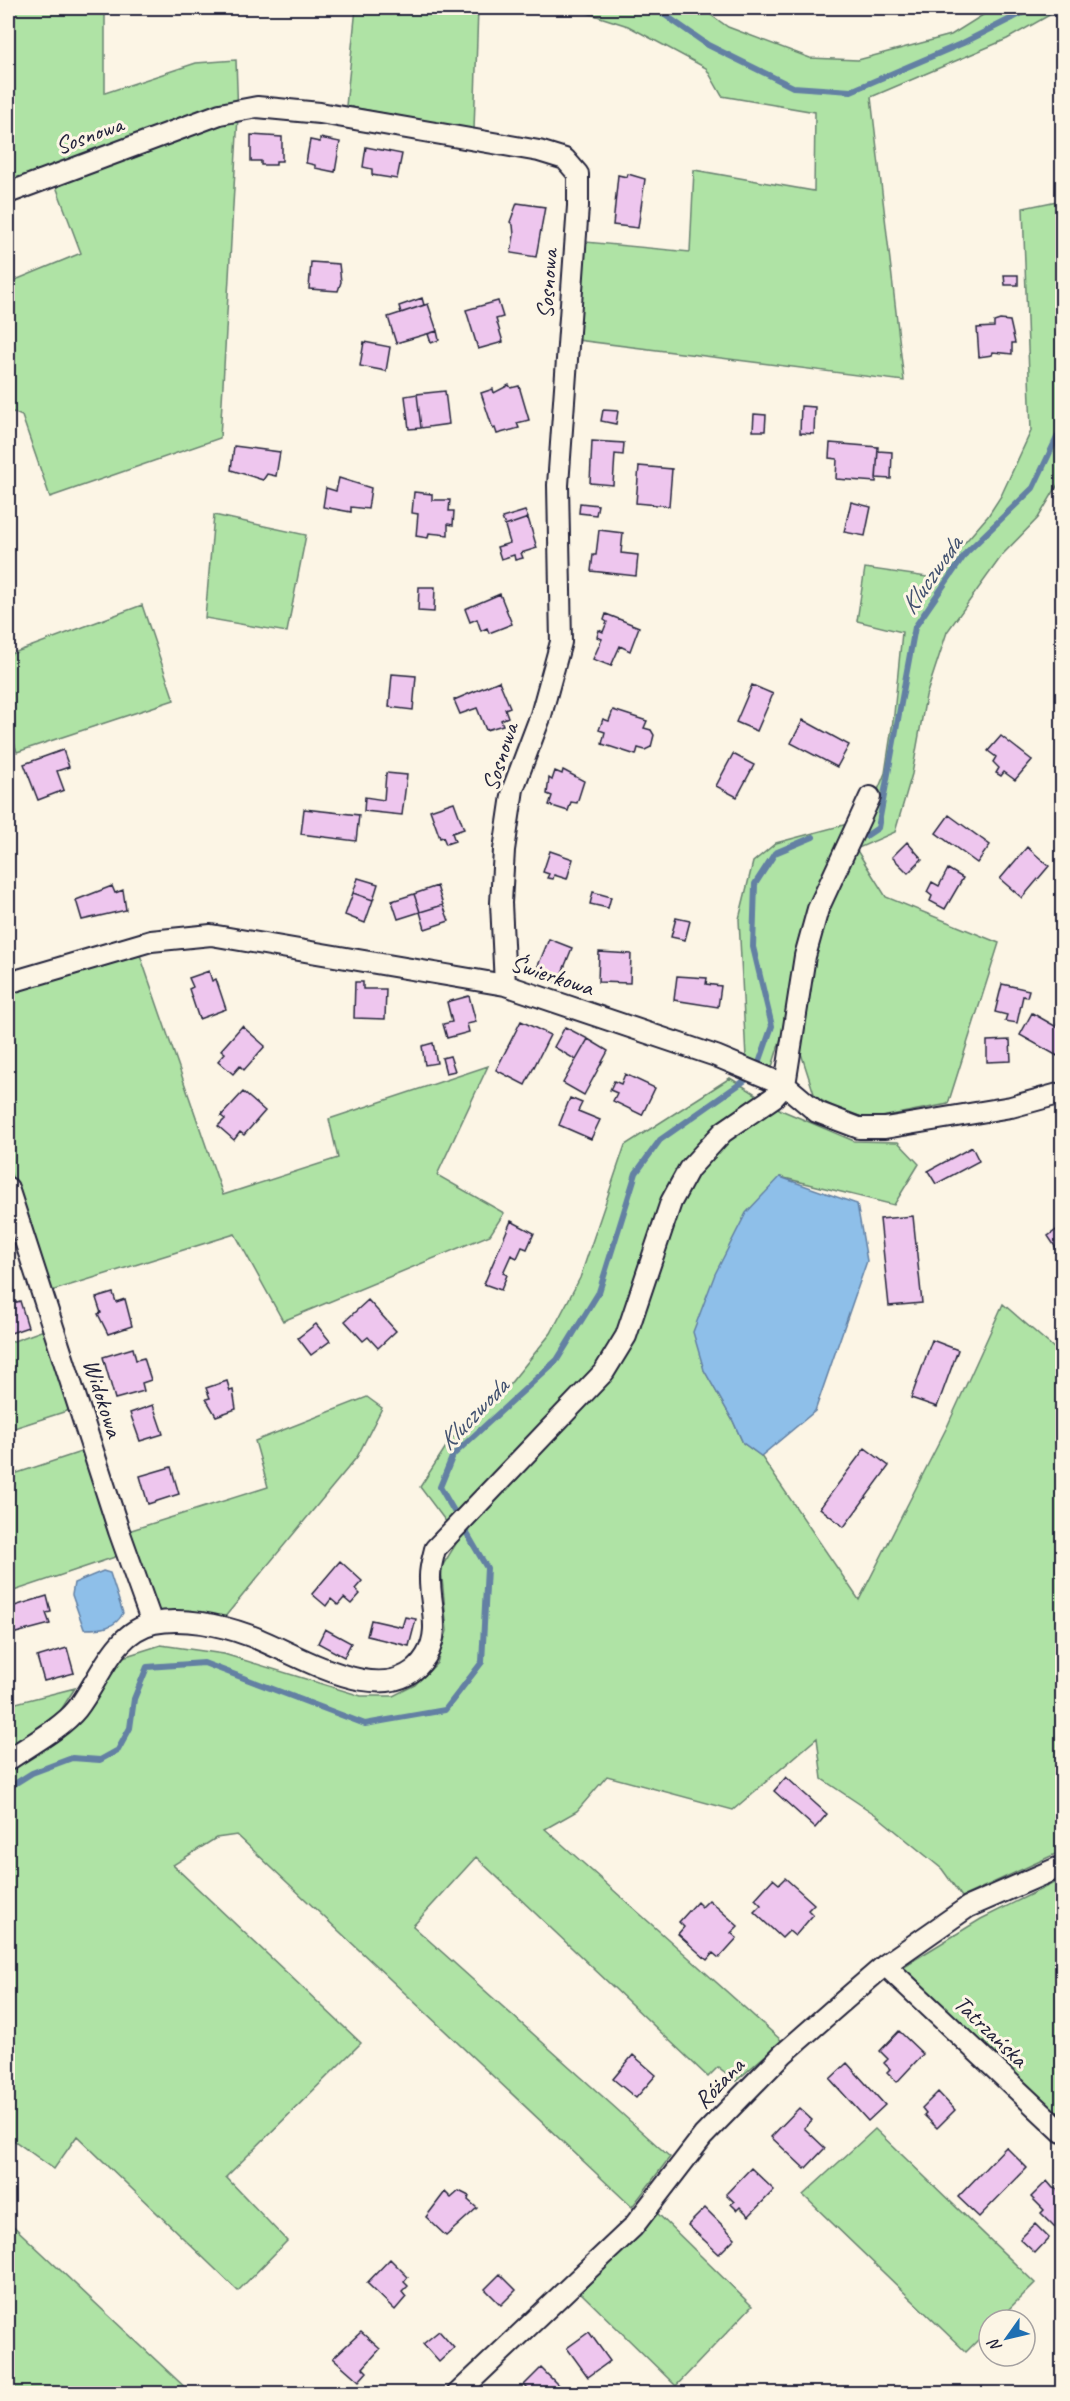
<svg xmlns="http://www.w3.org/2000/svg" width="1070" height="2401" font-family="Caveat,sans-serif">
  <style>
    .green { fill: #afe3a5; stroke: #688270; stroke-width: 1.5 }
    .water { fill: #8ebfe9; stroke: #6380a3; stroke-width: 1.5 }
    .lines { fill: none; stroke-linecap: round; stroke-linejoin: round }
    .stream { stroke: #6380a3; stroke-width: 6 }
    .building { fill: #eec6ee; stroke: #22223b; stroke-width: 1.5 }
    .minor-casing { stroke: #22223b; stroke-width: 24 }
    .minor { stroke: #fcf5e5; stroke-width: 20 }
    .labels { text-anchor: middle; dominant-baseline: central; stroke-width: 6; stroke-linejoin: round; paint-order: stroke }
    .street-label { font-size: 24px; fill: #22223b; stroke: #fcf5e5 }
    .water-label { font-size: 26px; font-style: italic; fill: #42516f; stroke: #fcf5e5 }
  </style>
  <rect width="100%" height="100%" fill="#fcf5e5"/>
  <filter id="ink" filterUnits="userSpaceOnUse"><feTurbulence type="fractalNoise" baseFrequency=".0167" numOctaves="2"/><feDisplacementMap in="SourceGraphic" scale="12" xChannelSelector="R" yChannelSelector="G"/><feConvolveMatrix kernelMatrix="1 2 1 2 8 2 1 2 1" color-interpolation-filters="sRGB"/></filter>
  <g filter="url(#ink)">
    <path class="green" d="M8,8h97v85l91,-30 40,-3 2,56 -18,322 -170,59 -28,-81 -14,-6v-127l73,-30 -30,-80 -43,17z
      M356,8h122l-4,122 -128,-24z
      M572,8h129l27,19 82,31 48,2 93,-25 43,-27h68l-55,31 -136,58 33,284 -327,-41 9,-98 104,10 4,-82 120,21 1,-79 -93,-16 -16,-28 -78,-42z
      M1062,200v278l-24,40 -35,36 -56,78 -21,64 -14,78 -17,58 -39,17 30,48 113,46 -51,161 -77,15 -28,-7 -28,-15 -16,-50 13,-98 73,-176 9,-59 8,-82 -45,-11 8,-53 69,10 54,-62 13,-20 30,-65 -8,-223z
      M214,515l92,20 -19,97 -82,-14z
      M142,605l32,95 -157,52 -9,-28v-69z
      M847,824l-75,243 -26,-9 -7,-139 14,-57 23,-19z
      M139,952l84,243 115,-37 -9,-39 159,-53 -51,109 67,38 -14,22 -207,86 -48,-87 -187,58 -40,-128v-171z
      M730,1078l51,32 73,31 44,1 21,22 -25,41 -114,-28 -76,193 29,51 10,22 18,13 98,144 88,-173 56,-123 59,51v496l-100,46 -20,-28 -66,-54 -54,-36 -5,-41 -84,72 -126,-34 -30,35 -32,18 237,212 -46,40 -18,-14 -10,10 -232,-220 -63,69 257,231 -38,50 -395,-372 -21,3 -43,27 188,178 -135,134 61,64 -49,50 -161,-155 -23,33 -46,-33v-371l93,-85 22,-23 38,-12 63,9 137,42h32l22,-11 22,-22 10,-32 -6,-63 18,-29 -39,-52 31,-48 46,-39 54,-67 29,-55 45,-133z
      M44,1330l26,80 -62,20v-87z
      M367,1397l15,11 -25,49 -133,161 -61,-5 -18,-15 -20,-66 143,-45 -13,-46z
      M84,1451l34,105 -110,37v-117z
      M75,1688l-16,25 -51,35v-43z
      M1062,1879v240l-161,-151 80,-49z
      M875,2129l160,154 -37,37h-9v9l-23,23 -163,-157z
      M654,2210l98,96 -76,80 -95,-93z
      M8,2221l183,172h-183z"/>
    <path class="water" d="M780,1177l77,27 10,57 -52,150 -54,45 -18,-13 -10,-22 -29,-51 -11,-38 22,-58 31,-61z
      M103,1571l7,2 13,40c-8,16 -22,16 -39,16l-12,-34 2,-12z"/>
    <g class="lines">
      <path class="stream" d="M655,8l53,37 85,42 58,4 112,-48 69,-35
        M866,836l12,-8 37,-201 51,-74 67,-65 29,-61
        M759,1063l13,-37 -19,-79 2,-63 20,-31 38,-16
        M8,1788l24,-15 40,-15 28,2 18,-10 12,-22 4,-29 13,-32 57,-4 161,61 80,-14 37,-48 5,-94 -47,-81 13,-32 104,-95 42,-68 37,-119 24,-33 87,-61"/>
    </g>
    <path class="building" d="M251,135l31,2v24h-6v4h-15v-4h-10z
      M320,138l20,4 -5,30 -20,-4v-3l-9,-2 4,-23 10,2z
      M366,147l36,7 -5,25 -25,-4v-6l-9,-2z
      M628,174l17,5 -7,49 -25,-3 5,-50 9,2z
      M517,203l28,4 -9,50 -25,-4 3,-18 -1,-10 -3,-3z
      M311,262l28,2 2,18 -3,9 -29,-2z
      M1004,275h14v10h-13z
      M422,298l2,7 -23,8 -2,-7z
      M498,301l5,16 -7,2 7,23 -25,7 -12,-39z
      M428,304l9,27 -41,12 -8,-26z
      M1000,320l10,1 5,22h-3v11l-19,-2 -1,3 -13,2 -2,-29 17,-1v-5z
      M437,331l2,9 -8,3 -3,-9z
      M364,342l26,5 -4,24 -26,-5z
      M509,385l2,3 8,-2 10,34 -12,3 2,5 -22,6 -2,-6 -2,1 -12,-36 12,-4 1,4z
      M445,391l4,33 -28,4 -4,-34z
      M417,394l4,34 -12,1 -4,-33z
      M801,406l14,1 -1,27 -14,-1z
      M603,410l15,1 -2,13 -15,-3z
      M754,414l12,1 -1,16h-12z
      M592,441l32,2 -1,12 -8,-1 -2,31 -23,-2z
      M830,443l48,4 -2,35 -40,-3 1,-20 -8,-1z
      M234,446l46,6 -4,24 -9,-2 -4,6 -32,-10z
      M878,451l14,1 -1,27 -15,-1z
      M639,466l33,3 -3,37 -33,-3z
      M339,478l32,10 -3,21 -17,-2v5l-28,-5 3,-19 10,3z
      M414,492l18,2v6h18l-1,11h5l-1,14 -5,-1v11l-19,-2 -1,5 -12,-2 2,-22 -6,-1z
      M851,502l20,5 -6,29 -21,-4z
      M580,503l18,2 -2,10 -17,-2z
      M525,511l3,7 -23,8 -3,-8z
      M528,518l9,30 -16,5 2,5 -8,2 -1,-5 -13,4 -4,-12 13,-4 -5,-17z
      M599,530l24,3 -2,20 17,2 -2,21 -45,-5 2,-16h3z
      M419,587h16l-1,25 -16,-1z
      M500,594l12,30 -23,9 -2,-5 -6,3 -4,-12 -7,3 -5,-13z
      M606,614l33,13 -9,24 -10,-5 -9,20 -18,-7 9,-20 -5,-2 2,-7 4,2 4,-10 -3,-2z
      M392,674l24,2 -3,34 -24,-3z
      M499,681l11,26 -5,2 3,8 -7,3 2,5 -17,5 -9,-22 -17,6 -6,-14z
      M752,685l21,9 -16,37 -21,-9z
      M613,710l34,11 -3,7 7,2 3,5 -3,12 -6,3 -7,-2 -2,7 -34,-11 3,-12 -6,-2 4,-11 6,2z
      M803,720l46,25 -12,22 -46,-24z
      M1001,736l31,24 -17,20 -11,-8 -3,4 -5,-3 3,-5 -6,-6 3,-5 -8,-6z
      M63,750l6,17 -12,4 7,19 -26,10 -14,-36z
      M733,754l21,11 -17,32 -21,-11z
      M563,770l21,11 -7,22 -6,-1 -3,9 -19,-6 3,-9 -5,-2 2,-16 3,2 3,-9 7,3z
      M386,773l21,2 -5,40 -38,-4 1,-14 19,3z
      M454,802l10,27 -12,4 3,8 -9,3 -3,-7 -3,1 -10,-28z
      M304,809l55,6 -3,26 -55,-7z
      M949,815l41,30 -13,18 -41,-30z
      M907,842l15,17 -14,14 -16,-16z
      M1027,847l22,19 -27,32 -22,-19z
      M550,851l23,8 -6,20 -13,-4 -1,4 -6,-1 2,-4 -6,-2z
      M948,869l15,9 -18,31 -15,-8 2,-5 -5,-4 5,-10 7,4z
      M358,878l20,6 -5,16 -20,-7z
      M112,886l3,7 8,-3 3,20 -44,10 -6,-20z
      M437,886l6,19 -23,7 -6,-18z
      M593,892l18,5 -3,11 -18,-4z
      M353,893l20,7 -8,23 -20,-8z
      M414,894l6,18 -22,7 -6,-18z
      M443,905l6,16 -24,8 -5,-17z
      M676,918l14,3 -5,19 -14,-3z
      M549,939l23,9 -14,35 -23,-10z
      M599,952l32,2 -1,29 -32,-1z
      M209,971l3,10 4,-2 10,30 -27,10 -10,-30 4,-2 -4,-9z
      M677,976l30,2 -1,6 15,2 -3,21 -44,-7z
      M355,982h8v7h23l-1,30 -31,-1z
      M1002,984l27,6 -2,7 -4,-1 -6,27 -12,-2 2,-6 -12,-3z
      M469,996l7,26 -9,2 2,8 -22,6 -4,-14 9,-2 -5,-20z
      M1032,1013l30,17 -1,28 -41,-23z
      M521,1021l29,14 -25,50 -29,-15z
      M242,1026l23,20 -21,24 -4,-4 -7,8 -15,-13 7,-8 -4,-3z
      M565,1027l23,12 -12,21 -22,-13z
      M588,1039l20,12 -24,44 -21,-12z
      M1010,1040l1,21 -24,1v-21z
      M433,1043l4,20 -12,2 -3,-19z
      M450,1056l5,15 -9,2 -4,-15z
      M625,1074l30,14 -13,27 -29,-14 4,-8 -7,-3 4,-9 7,3z
      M243,1092l22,19 -21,24 -4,-3 -6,8 -16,-14 7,-7 -4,-3z
      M570,1098l12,5 -4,8 22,9 -9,19 -32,-14z
      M972,1147l7,14 -43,23 -8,-13z
      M913,1216l9,87 -33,3 -9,-87z
      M511,1221l23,12 -7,16 -5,-2 -5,11 -6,-3 -8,18 4,2 -6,15 -17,-6z
      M1062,1226v31l-14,-21z
      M113,1293l3,9 9,-3 7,27 -24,8 -10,-20 3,-1 -5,-15z
      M368,1300l28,31 -18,17 -10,-11 -5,4 -18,-20z
      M20,1301l8,26 -20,7v-29z
      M316,1324l14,17 -19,14 -13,-17z
      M932,1340l26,10 -21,57 -26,-9z
      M133,1348l3,12 8,-2 7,22 -9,3 2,8 -29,8 -12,-42z
      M227,1381l3,10 3,-1 3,19 -20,7 -10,-17 4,-1 -4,-10z
      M153,1405l10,29 -23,7 -10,-28z
      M865,1448l24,18 -45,61 -24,-19z
      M171,1467l8,27 -31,10 -8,-28z
      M340,1561l22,20 -7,8 5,5 -9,10 -7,-6 -6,7 -7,-6 -5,7 -14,-12z
      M47,1596l4,16 -5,1 4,11 -38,10 -4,-26z
      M405,1617l11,2 -7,27 -42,-10 4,-16 31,7z
      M325,1629l26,14 -7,14 -26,-14z
      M67,1648l7,25 -30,8 -7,-24z
      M786,1777l41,37 -12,14 -41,-37z
      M785,1878l29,26 -6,6 5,5 -18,21 -6,-5 -7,7 -28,-26 7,-7 -6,-6 18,-20 6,5z
      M709,1900l29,26 -7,7 6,5 -18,20 -6,-5 -6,7 -29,-26 6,-7 -5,-5 18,-20 5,5z
      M899,2031l24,23 -26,28 -10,-10 3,-3 -6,-6 4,-4 -8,-8z
      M633,2055l23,20 -20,23 -23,-19z
      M847,2063l38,42 -17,16 -38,-42z
      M938,2092l17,18 -18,18 -13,-13 2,-2 -4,-5z
      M799,2108l13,12 -8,8 21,20 -20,21 -34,-32z
      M1006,2147l21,21 -48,49 -21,-20z
      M751,2168l23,22 -25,26 -9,-9 -3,3 -6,-6 3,-2 -8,-8z
      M1047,2181l6,7 9,3v33l-5,5 -16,-16 3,-3 -13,-13z
      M459,2191l10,5 -1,4 9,8 -31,28 -20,-19 19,-25 6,6z
      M705,2208l30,30 -16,16 -31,-29z
      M1035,2224l14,14 -14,15 -15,-14z
      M390,2259l18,18 -4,5 4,4 -6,6 4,5 -11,13 -28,-27z
      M500,2274l16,16 -15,15 -16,-16z
      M439,2331l15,17 -15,14 -16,-18z
      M361,2332l19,17 -17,19 4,4 -8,9 -26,-23z
      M589,2332l21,29 -22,16 -21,-29z
      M541,2368l26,26h-34l-9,-9z"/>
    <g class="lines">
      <defs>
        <path id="minor" d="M8,193l212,-79 37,-7 63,6 219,38 26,8 13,15v32l-20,279 3,157 -20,73 -28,74 -9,61 -3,53 4,82
          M8,983l143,-42 60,-6 294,50 211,71 69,29 32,27 42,16h26l126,-21 51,-14
          M8,1188l111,343 33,92
          M8,1760c20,-14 54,-32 69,-51 23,-29 36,-77 77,-86 29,-6 67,2 94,12 46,16 141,82 178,21 16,-26 3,-52 4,-80 0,-9 3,-18 5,-27l169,-177 22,-36 45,-134 18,-33 34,-37 51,-35 11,-12 20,-129 13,-47 52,-112
          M885,1965l177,167
          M457,2394l176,-167 70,-91 80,-82 50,-44 52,-45 83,-58 94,-41"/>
      </defs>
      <use href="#minor" class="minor-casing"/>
      <use href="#minor" class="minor"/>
    </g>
  </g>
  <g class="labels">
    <g class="street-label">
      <text transform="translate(89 135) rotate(-20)">Sosnowa</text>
      <text transform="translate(547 284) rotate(-86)">Sosnowa</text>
      <text transform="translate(500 757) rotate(-72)">Sosnowa</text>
      <text transform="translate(552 975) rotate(18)">Świerkowa</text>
      <text transform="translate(103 1398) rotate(72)">Widokowa</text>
      <text transform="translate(991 2031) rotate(44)">Tatrzańska</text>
      <text transform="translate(719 2083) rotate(-46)">Różana</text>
    </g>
    <g class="water-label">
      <text transform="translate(931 575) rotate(-55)">Kluczwoda</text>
      <text transform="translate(473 1414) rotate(-46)">Kluczwoda</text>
    </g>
  </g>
  <rect width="1070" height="2401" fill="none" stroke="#fcf5e5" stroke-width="30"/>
  <rect x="15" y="15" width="1040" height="2371" fill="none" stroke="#22223b" stroke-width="2" filter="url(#ink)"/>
  <g transform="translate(1007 2338) rotate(236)"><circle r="28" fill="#fcf5e5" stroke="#a5a1a1" stroke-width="1.5"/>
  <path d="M0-4.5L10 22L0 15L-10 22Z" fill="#1f6fb2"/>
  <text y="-9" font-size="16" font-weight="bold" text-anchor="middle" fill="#22223b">N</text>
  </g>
</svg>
